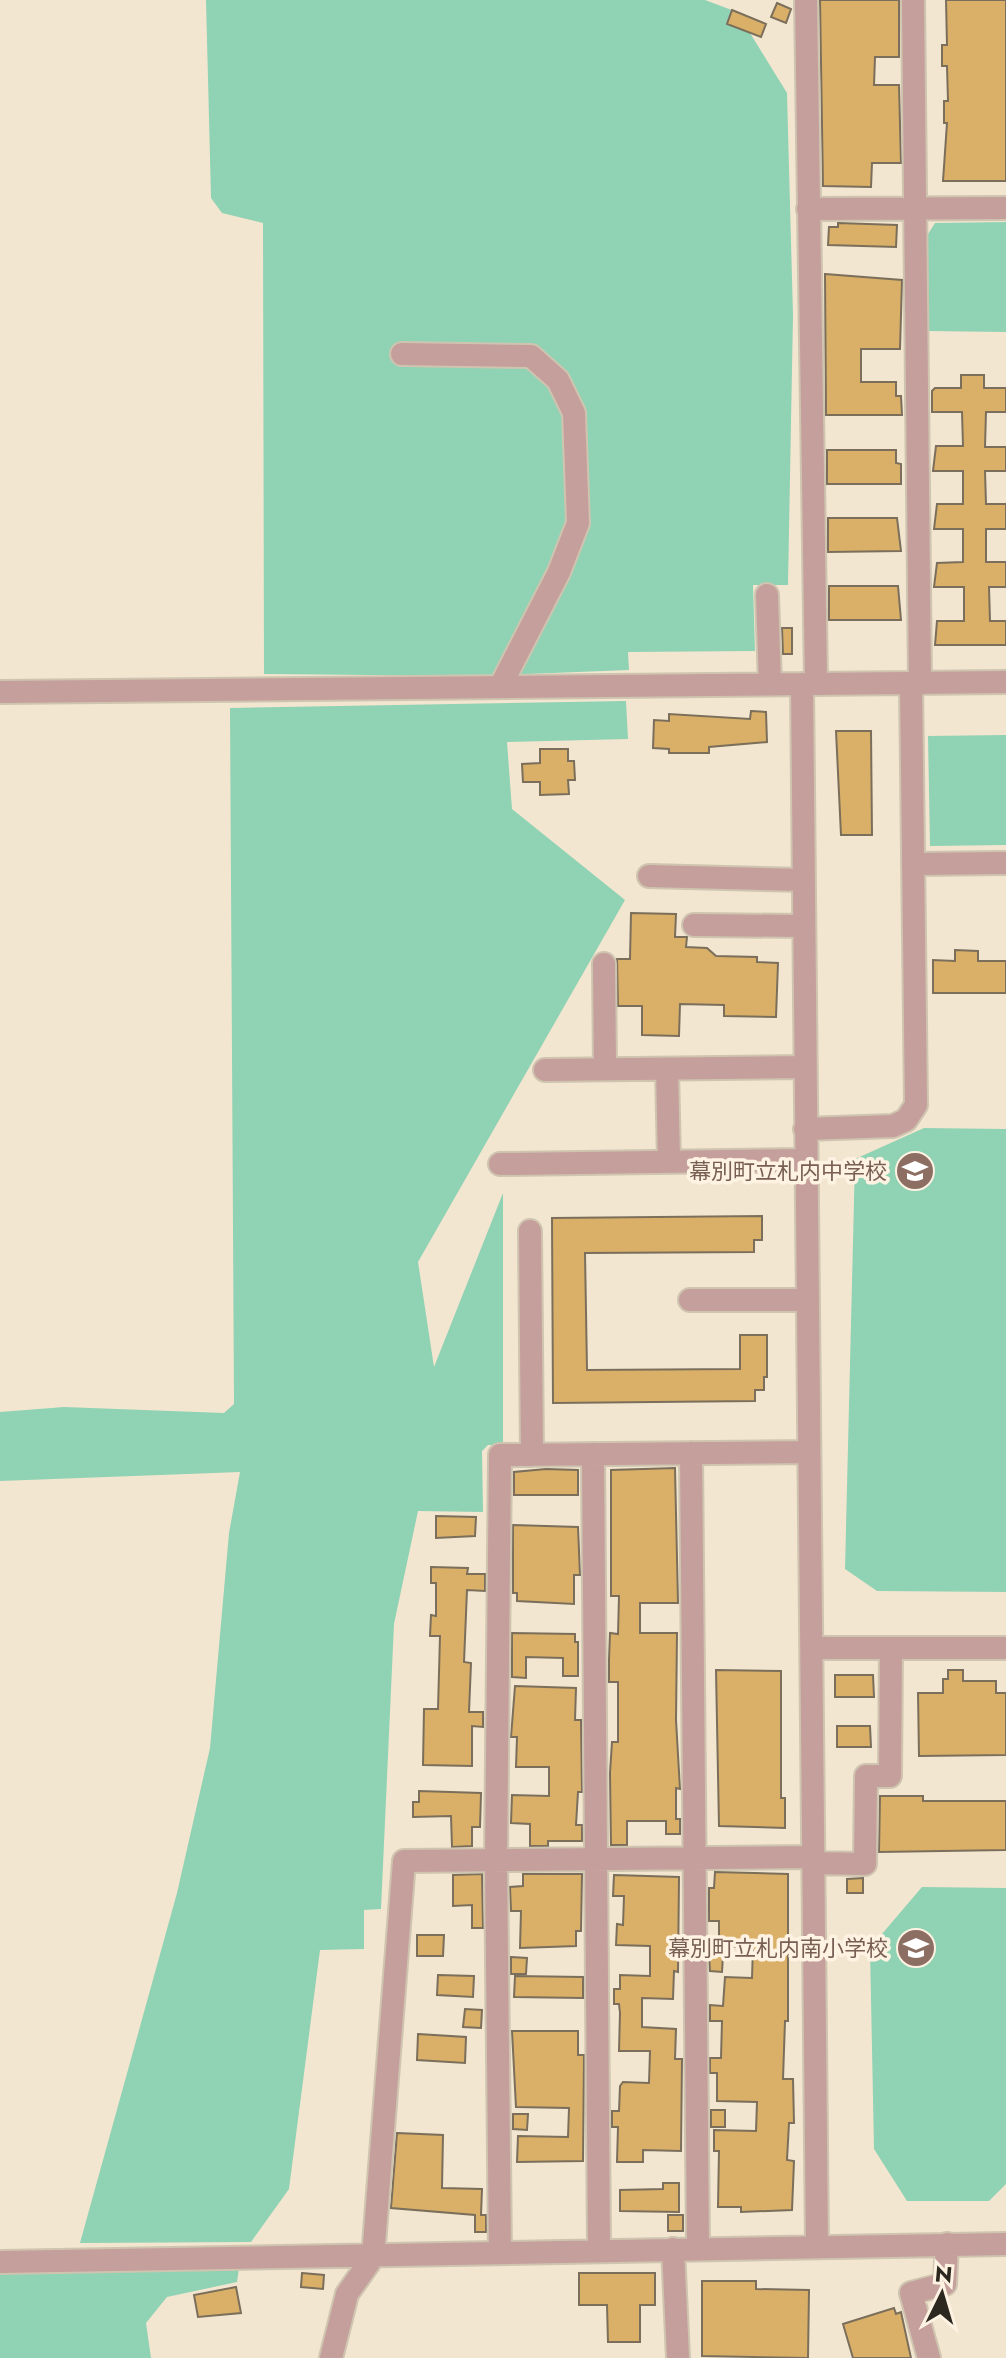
<svg xmlns="http://www.w3.org/2000/svg" width="1006" height="2358" font-family="Jost,'Noto Sans JP',sans-serif">
  <style>
    .green { fill: #90d2b4 }
    .building { fill: #dab068; stroke: #7b6f5b; stroke-width: 2 }
    .lines { fill: none; stroke-linecap: round; stroke-linejoin: round }
    .minor-casing { stroke: #cfc4b0; stroke-width: 26 }
    .minor { stroke: #c59f9b; stroke-width: 22 }
    .labels { text-anchor: middle; dominant-baseline: central; stroke-width: 7; stroke-linejoin: round; paint-order: stroke }
    .education-label { font-size: 22px; fill: #785e54; stroke: #fef3e2; text-anchor: end }
  </style>
  <rect width="100%" height="100%" fill="#f3e6d0"/>
  <path class="green" d="M206,0h499l32,12 50,81 6,222 -5,270h-35l2,66 -127,1 1,18 -150,6 -215,-2 -1,-451 -41,-10 -11,-15z
    M1006,222v110l-79,-1 1,-97 7,-11z
    M626,701l2,38 -121,3 5,67 113,91 -207,362 16,105 69,-174v252h-15l-6,6 1,61 -65,-1 -24,113 -13,285 -17,1v39l-44,1 -31,239 -38,53 -171,1 97,-350 33,-145 19,-215 11,-61 -240,9v-69l64,-5 160,6 10,-9 -4,-696z
    M1006,735v110l-76,1 -2,-110z
    M924,1128l82,1v463l-129,-1 -32,-22 10,-410z
    M922,1887l84,1v296l-17,17h-82l-33,-52 -4,-201z
    M239,2268l-2,14 -70,15 -21,26 5,35h-151v-85z"/>
  <path class="building" d="M820,0h79v57h-24l-1,28h25l2,78h-29l-1,24 -48,-1z
    M946,0h60v181h-63l4,-58h-3v-22h4l-1,-35h-5v-21h5z
    M777,3l14,6 -5,14 -15,-6z
    M732,10l34,14 -5,13 -34,-13z
    M838,223l59,2 -1,22 -68,-2 1,-18h9z
    M825,274l77,6 -2,69h-39v33h35v14h5l1,19h-76z
    M961,375h23v13h22v24h-20l-1,35h21v24h-21l1,33h20v25h-20v33h20v25h-17l1,34h16v24h-71l2,-24h27v-34h-30l3,-24 26,-1v-33h-29l3,-25h26v-33h-30l3,-25h27l-1,-34h-30v-21l3,-3h26z
    M827,450h69v13l5,1v20h-74z
    M828,518h69l4,33 -73,1z
    M829,586h69l3,34h-72z
    M782,628h10v26h-9z
    M751,711l15,1 1,30 -58,5v6h-40v-4l-16,-1 1,-28 15,1v-7l81,5z
    M836,731h35l1,104h-31z
    M540,749h28v12h6l1,19h-7l1,14 -29,1v-13h-17l-1,-18 18,-1z
    M631,913l45,1 -1,23h12l-1,10 21,1 9,8 41,1v5l21,1 -2,54 -52,-1v-11l-44,-1 -1,32 -37,-1v-29h-24l-1,-47h13z
    M955,950l23,1v10h28v32h-73v-33l22,1z
    M762,1216v24h-8v12l-169,1 2,117 153,-1v-34h27v42h-3v13h-9v11l-202,2 -1,-185z
    M675,1468l3,135h-38v30h37l-1,87 4,69 -4,-1v31h4v15h-14v-13h-39v24h-16l-1,-72 2,-31h6v-60h-9v-22l1,-27 8,1 1,-38h-8v-126z
    M546,1469l32,1v25h-64v-23z
    M436,1516l40,1 -1,19 -39,2z
    M513,1525l65,2 2,48h-6v29l-57,-3v-8h-4z
    M431,1567l37,1 -1,6h18v17l-18,-1 -3,72 7,1 -2,49h14v15l-11,-1v40l-49,-1 1,-56h14l2,-73h-10l1,-21 5,1v-33h-5z
    M512,1633l63,1v8h3v34h-15v-18l-37,-1v21l-14,-1z
    M716,1670l65,1v127h4v30l-66,-2z
    M948,1670h15v11h33v12h10v62l-87,1 -1,-63h25v-14h5z
    M835,1675h38l1,22h-39z
    M515,1686l61,2 -1,32h6l1,72h-4l-2,33h6v16h-34v5h-18v-22l-19,-1 1,-28 37,1v-29h-33l1,-30h-6z
    M837,1726h33l1,21h-34z
    M419,1791l62,2 -1,34h-8v19l-20,1 -1,-31 -38,1v-15h6z
    M880,1796h43v5h83v49l-127,2z
    M715,1872l73,2v147h-3l-2,58h10l1,44h-5l-2,37 7,1 -2,49 -51,2v-5h-23l1,-56h-5v-21l42,1 1,-29 -40,-1v-28h-7v-15h11l1,-37h-12v-16l13,1 2,-29 27,1 1,-31 -34,-1v-25h-10v-33h5z
    M482,1874l1,54h-11v-23l-19,1v-31z
    M523,1874h59l-1,57h-5v15l-56,2 1,-37h-10l-1,-24 13,-1z
    M614,1875l65,2 -1,95 -4,-1 -1,28 -31,-1v29l34,2 -1,30h7l-1,92 -38,-1v12h-26l1,-35h-6v-16h7l1,-25 3,-4 26,1 1,-32h-31l1,-38 -1,-9h-5v-15h6v-14l30,1v-30l-34,-1 1,-21 6,1 1,-29h-11z
    M863,1878v15h-16v-14z
    M417,1935h27l-1,21h-26z
    M709,1954l14,1 -1,17 -12,-1z
    M511,1957l16,1 -1,16h-15z
    M438,1975l36,1 -1,21 -36,-2z
    M515,1976l68,1v21l-69,-1z
    M465,2009l17,1 -1,18 -18,-1z
    M512,2031h66v24h6l-1,106 -66,1 1,-26 50,1 1,-29 -53,-1z
    M418,2034l48,3 -1,26 -48,-3z
    M711,2110h14v17h-14z
    M513,2114h15l-1,16 -14,-1z
    M397,2133l46,2 -1,53 40,1 -1,26h5v17h-11v-17l-84,-7z
    M663,2183h16v29l-59,-1v-21l43,-1z
    M668,2215h15v16h-15z
    M302,2273l22,2 -1,14 -22,-2z
    M579,2273h76v32h-15v37h-32l-1,-37h-28z
    M702,2281h54v8l53,1 -1,68 -106,-2z
    M236,2287l5,26 -43,4 -4,-22z
    M894,2308l2,6 5,-2 10,46h-58l-10,-34z"/>
  <g class="lines">
    <defs>
      <path id="minor" d="M806,0l10,683
        M913,0l7,684
        M808,209l198,-1
        M402,354l129,2 27,24 16,33 4,110 -19,49 -59,115
        M767,595l3,89
        M802,684l15,1562
        M0,692l1006,-10
        M913,864l93,-1
        M649,876l154,4
        M694,925l109,1
        M604,964l1,105
        M667,1069l2,93
        M545,1070l259,-3
        M805,1129l88,-3 13,-6 10,-15 -5,-421
        M500,1164l305,-4
        M530,1231l2,224
        M690,1300h116
        M691,1453l7,795
        M593,1454l6,796
        M812,1648h194
        M812,1863l53,1 1,-88h24l1,-128
        M673,2249l5,109
        M500,2253l-4,-393 4,-405 307,-3
        M0,2262l1006,-18
        M331,2358l16,-64 26,-37 31,-396 408,-4
        M929,2358l-18,-65 34,-9 2,-40"/>
    </defs>
    <use href="#minor" class="minor-casing"/>
    <use href="#minor" class="minor"/>
  </g>
  <defs>
    <symbol id="school-disc" viewBox="-11 -11 22 22"><circle r="9.5" fill="#8d6e63" stroke="#fef3e2"/><path d="M0-5L7-2L0 1L-7-2ZM-4 1L0 2.5L4 1V4Q0 6-4 4Z" fill="#fff"/></symbol>
  </defs>
  <g fill-rule="evenodd">
    <use href="#school-disc" x="893" y="1149" width="44" height="44"/>
    <use href="#school-disc" x="894" y="1926" width="44" height="44"/>
  </g>
  <g class="labels">
    <g class="education-label">
      <text x="887" y="1171">幕別町立札内中学校</text>
      <text x="888" y="1948">幕別町立札内南小学校</text>
    </g>
  </g>
  <g transform="translate(942 2294) rotate(5)" stroke="#fef3e2" stroke-width="6" paint-order="stroke">
  <path d="M0-6L14 30L0 20L-14 30Z" fill="#2c271f"/>
  <text y="-12" font-size="22" font-weight="bold" text-anchor="middle" fill="#2c271f">N</text>
  </g>
</svg>
